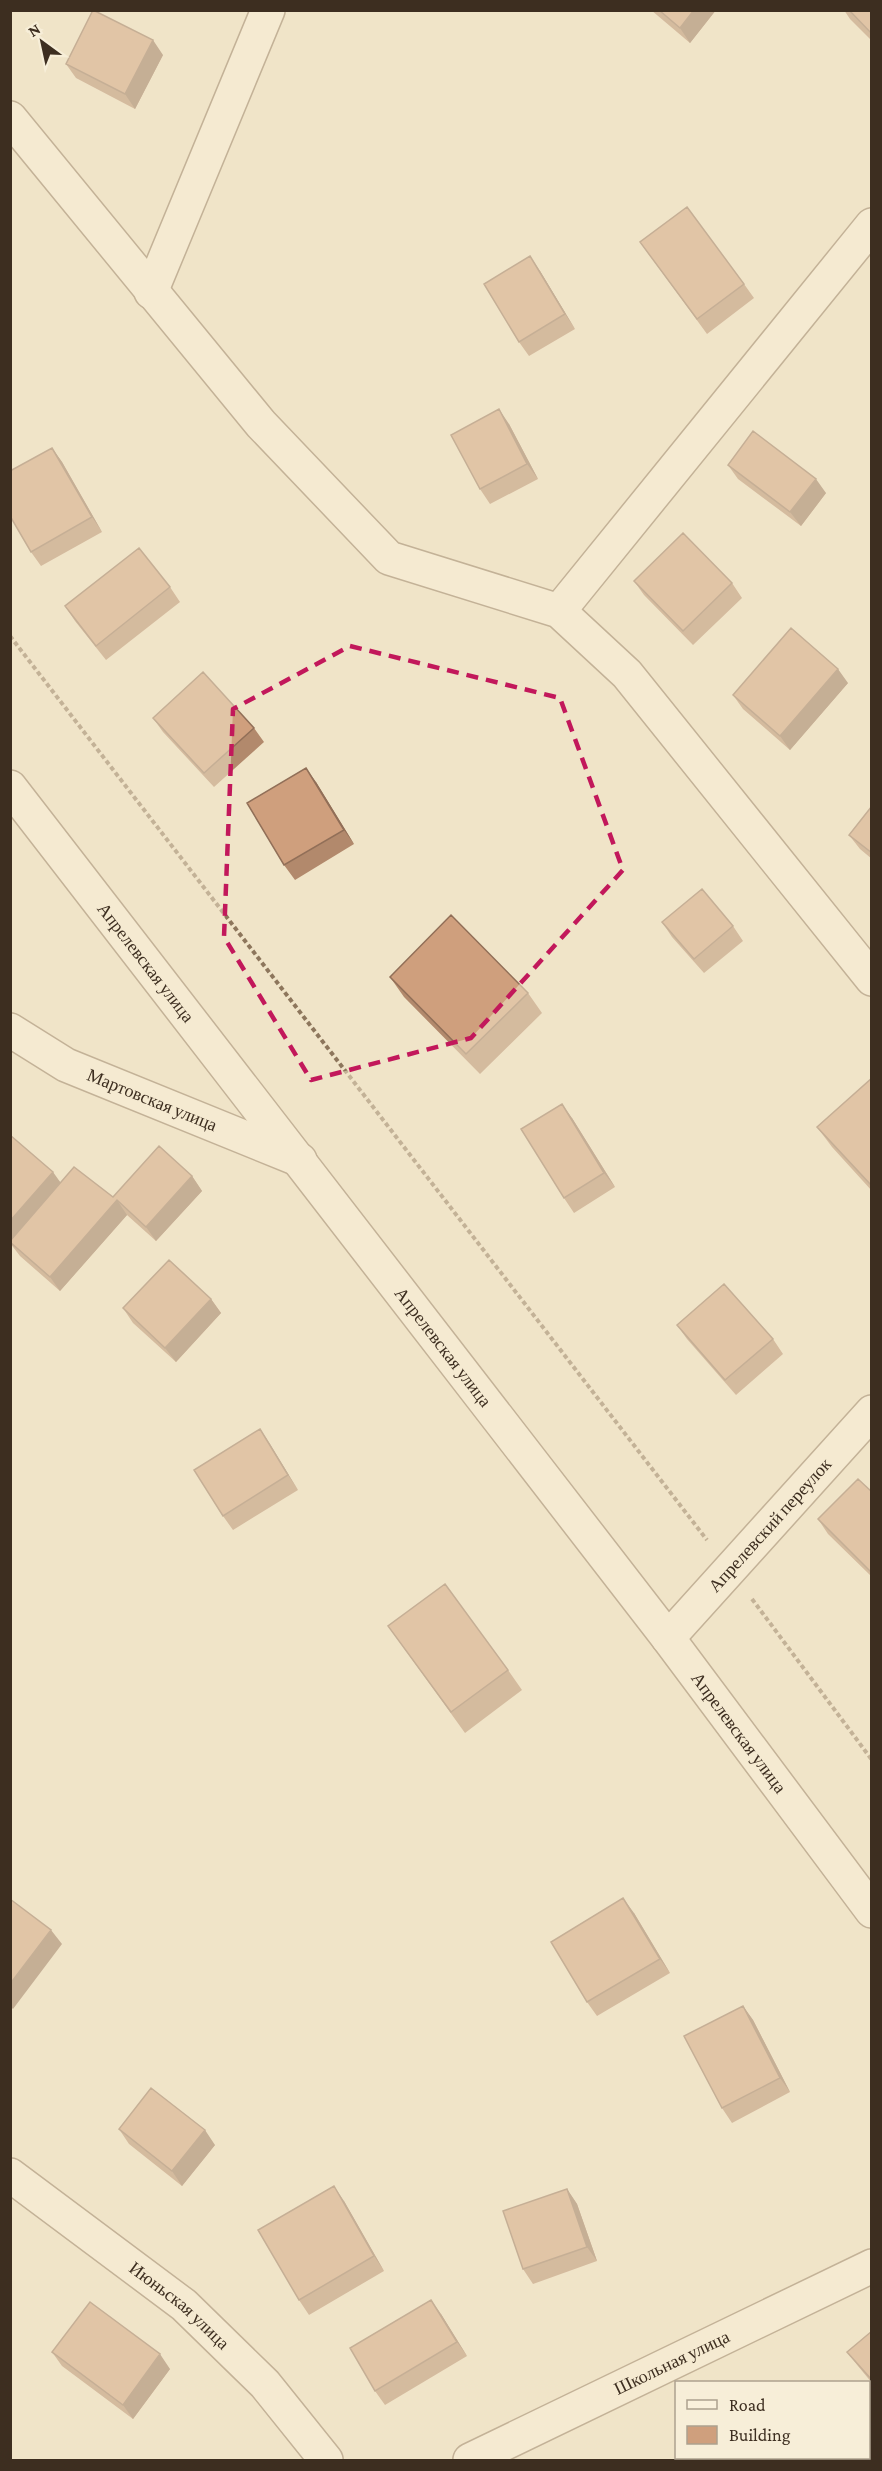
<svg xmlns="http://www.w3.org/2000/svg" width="882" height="2471" font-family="'Crimson Pro',serif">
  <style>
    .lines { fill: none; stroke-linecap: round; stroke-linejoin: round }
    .minor-casing { stroke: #8d765c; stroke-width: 36 }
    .tertiary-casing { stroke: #8d765c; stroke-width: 36 }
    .path { stroke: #8d765c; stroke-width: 4; stroke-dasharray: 4.5 3; stroke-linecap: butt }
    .minor { stroke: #faf1dc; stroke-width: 33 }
    .tertiary { stroke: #faf1dc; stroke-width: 33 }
    .wall { fill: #b2896c }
    .shaded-wall { fill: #916f58 }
    .building { fill: #cf9f7d; stroke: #916f58; stroke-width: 1.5 }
    .marked { fill: none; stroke: #c2185b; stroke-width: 4.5; stroke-dasharray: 12 8; stroke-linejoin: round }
    .labels { text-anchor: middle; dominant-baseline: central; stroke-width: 5; stroke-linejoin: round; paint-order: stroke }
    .street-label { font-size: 18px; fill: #3d2e20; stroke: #f7eed8 }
  </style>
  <rect width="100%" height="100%" fill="#f0e4c8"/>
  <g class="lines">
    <defs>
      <g id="minor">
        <path d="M10,118l251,306 128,134 170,53 68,63 245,305"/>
        <path d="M151,292l117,-282"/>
        <path d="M559,611l313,-386"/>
        <path id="s1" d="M10,1030l56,35 234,95"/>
        <path id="s2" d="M668,1638l204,-226"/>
        <path id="s3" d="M10,2175l174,130 81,79 61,76"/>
        <path id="s4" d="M470,2460l402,-194"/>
      </g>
      <g id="tertiary">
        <path id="s5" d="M10,787l658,851 204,273"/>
      </g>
    </defs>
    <use href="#minor" class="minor-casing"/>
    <use href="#tertiary" class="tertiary-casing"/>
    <path class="path" d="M10,636l697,904
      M752,1599l120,161"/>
    <use href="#minor" class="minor"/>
    <use href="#tertiary" class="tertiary"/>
  </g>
  <path class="wall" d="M651,10h65l-26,33z
    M844,10h28v31l-22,-22z
    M163,55l-28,54 -59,-31 -10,-14z
    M640,242l104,42 10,14 -47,36z
    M540,271l35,58 -46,27 -10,-14z
    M509,424l29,55 -48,25 -10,-15z
    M52,448l10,14 40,70 -61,34 -10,-14z
    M728,465l98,28 -25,33 -63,-47z
    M634,581l98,2 10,15 -49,47 -49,-50z
    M170,587l10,15 -74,58 -31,-39 -10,-15z
    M848,683l-58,67 -47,-41 -10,-14z
    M153,718l101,10 10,14 -50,45 -51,-55z
    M316,782l38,62 -59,36 -11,-15z
    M872,806v53l-12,-10 -11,-14z
    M662,922l71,4 10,15 -39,32 -32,-36z
    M390,977l138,16 14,20 -62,61 -76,-77z
    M872,1078v113l-40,-44 -15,-20z
    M572,1118l43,69 -41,26 -10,-15z
    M10,1135l51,48 52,14 79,-21 10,15 -46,50 -29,-26 -67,76 -40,-35 -10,-13 2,-4 -2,-1z
    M211,1299l10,14 -45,49 -43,-39 -10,-15z
    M677,1325l96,14 10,15 -47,41 -49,-56z
    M260,1429l38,61 -65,40 -10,-14z
    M872,1492v85l-44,-43 -10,-15z
    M388,1626l120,44 14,20 -57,43z
    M634,1913l36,60 -73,43 -10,-14z
    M743,2006l10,14 37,72 -58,31 -10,-15z
    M119,2129l96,16 -33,41 -53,-42z
    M567,2189l10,15 20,57 -64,23 -10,-15z
    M344,2201l40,70 -75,44 -10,-15z
    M441,2314l26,42 -82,49 -10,-14z
    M872,2331v52l-14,-17 -11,-14z
    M52,2352l118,17 -37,50 -71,-53z"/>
  <path class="shaded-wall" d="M694,10h22l-26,33 -10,-15z
    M153,40l10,15 -28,54 -10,-15z
    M530,256l10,15 35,58 -10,-15z
    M499,409l10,15 29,55 -11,-15z
    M52,448l10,14 40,70 -10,-15z
    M816,479l10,14 -25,33 -11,-14z
    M838,669l10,14 -58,67 -10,-14z
    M306,768l10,14 38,62 -10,-14z
    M562,1104l10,14 43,69 -11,-14z
    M53,1172l10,14 -48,56 -5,-6v-15z
    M192,1176l10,15 -46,50 -10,-14z
    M117,1200l10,15 -67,76 -10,-14z
    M211,1299l10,14 -45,49 -11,-14z
    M260,1429l10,15 28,46 -10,-15z
    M623,1898l11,15 36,60 -10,-14z
    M51,1930l11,14 -49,65 -3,-3v-22z
    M743,2006l10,14 37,72 -10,-14z
    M205,2130l10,15 -33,41 -10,-15z
    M334,2186l10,15 40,70 -10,-15z
    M567,2189l10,15 20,57 -10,-14z
    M431,2300l10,14 26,42 -10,-14z
    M160,2354l10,15 -37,50 -10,-14z"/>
  <path class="building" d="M93,10l60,30 -28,54 -59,-30z
    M659,10h35l-14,18z
    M849,10h23v24z
    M687,207l57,77 -47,35 -57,-77z
    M530,256l35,58 -46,28 -35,-58z
    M499,409l28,55 -47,25 -29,-54z
    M753,431l63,48 -26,33 -62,-47z
    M52,448l40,69 -61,35 -21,-36v-45z
    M683,533l49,50 -49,48 -49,-50z
    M139,548l31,39 -74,59 -31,-40z
    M791,628l47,41 -58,67 -47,-41z
    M203,672l51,56 -50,45 -51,-55z
    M306,768l38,62 -60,35 -37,-62z
    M872,806v47l-23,-18z
    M702,889l31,37 -39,33 -32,-37z
    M451,915l77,78 -62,61 -76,-77z
    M872,1078v108l-55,-59z
    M562,1104l42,69 -40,25 -43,-69z
    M10,1135l43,37 -43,49z
    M159,1146l33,30 -46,51 -29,-27 -67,77 -40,-35v-1l64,-74 39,30z
    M169,1260l42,39 -46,49 -42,-40z
    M724,1284l49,55 -48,41 -48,-55z
    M260,1429l28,46 -65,41 -29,-46z
    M858,1479l14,13v81l-54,-54z
    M445,1584l63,86 -57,42 -63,-86z
    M623,1898l37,61 -73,43 -36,-60z
    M10,1899l41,31 -41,54z
    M743,2006l37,72 -58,30 -38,-72z
    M151,2088l54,42 -33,41 -53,-42z
    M334,2186l40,70 -75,44 -41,-70z
    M567,2189l20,58 -64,22 -20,-58z
    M431,2300l26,42 -82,49 -25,-43z
    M90,2302l70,52 -37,51 -71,-53z
    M872,2331v49l-25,-28z"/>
  <path d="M0 0H882V2471H0ZM350,646l210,52 63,172 -152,168 -160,42 -87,-143 9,-228z" fill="#f0e4c8" fill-opacity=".55" fill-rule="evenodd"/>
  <path class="marked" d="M350,646l210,52 63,172 -152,168 -160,42 -87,-143 9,-228z"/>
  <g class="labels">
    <g class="street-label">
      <text stroke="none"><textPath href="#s5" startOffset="222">Апрелевская улица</textPath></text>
      <text stroke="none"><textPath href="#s1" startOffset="159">Мартовская улица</textPath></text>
      <text stroke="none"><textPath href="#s5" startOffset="708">Апрелевская улица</textPath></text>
      <text stroke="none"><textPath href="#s2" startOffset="152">Апрелевский переулок</textPath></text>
      <text stroke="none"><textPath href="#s5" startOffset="1194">Апрелевская улица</textPath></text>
      <text stroke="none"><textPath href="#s3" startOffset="214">Июньская улица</textPath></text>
      <text stroke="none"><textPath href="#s4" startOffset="224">Школьная улица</textPath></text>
    </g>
  </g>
  <rect width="882" height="2471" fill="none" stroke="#3d2e20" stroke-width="24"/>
  <rect x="675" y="2381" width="195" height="78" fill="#f7eed8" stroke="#ada18e" stroke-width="1.5"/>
  <rect x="687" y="2400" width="30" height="9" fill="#faf1dc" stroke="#ada18e" stroke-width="1.5"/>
  <text x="729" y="2411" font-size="18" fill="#3d2e20">Road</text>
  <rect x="687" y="2426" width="30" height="18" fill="#cf9f7d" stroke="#ada18e" stroke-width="1.5"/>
  <text x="729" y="2441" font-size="18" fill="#3d2e20">Building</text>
  <g transform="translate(42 42) rotate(327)" stroke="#f7eed8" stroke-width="4.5" paint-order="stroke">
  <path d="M0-4.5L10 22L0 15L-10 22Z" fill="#3d2e20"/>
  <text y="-9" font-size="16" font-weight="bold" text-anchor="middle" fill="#3d2e20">N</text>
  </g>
</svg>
